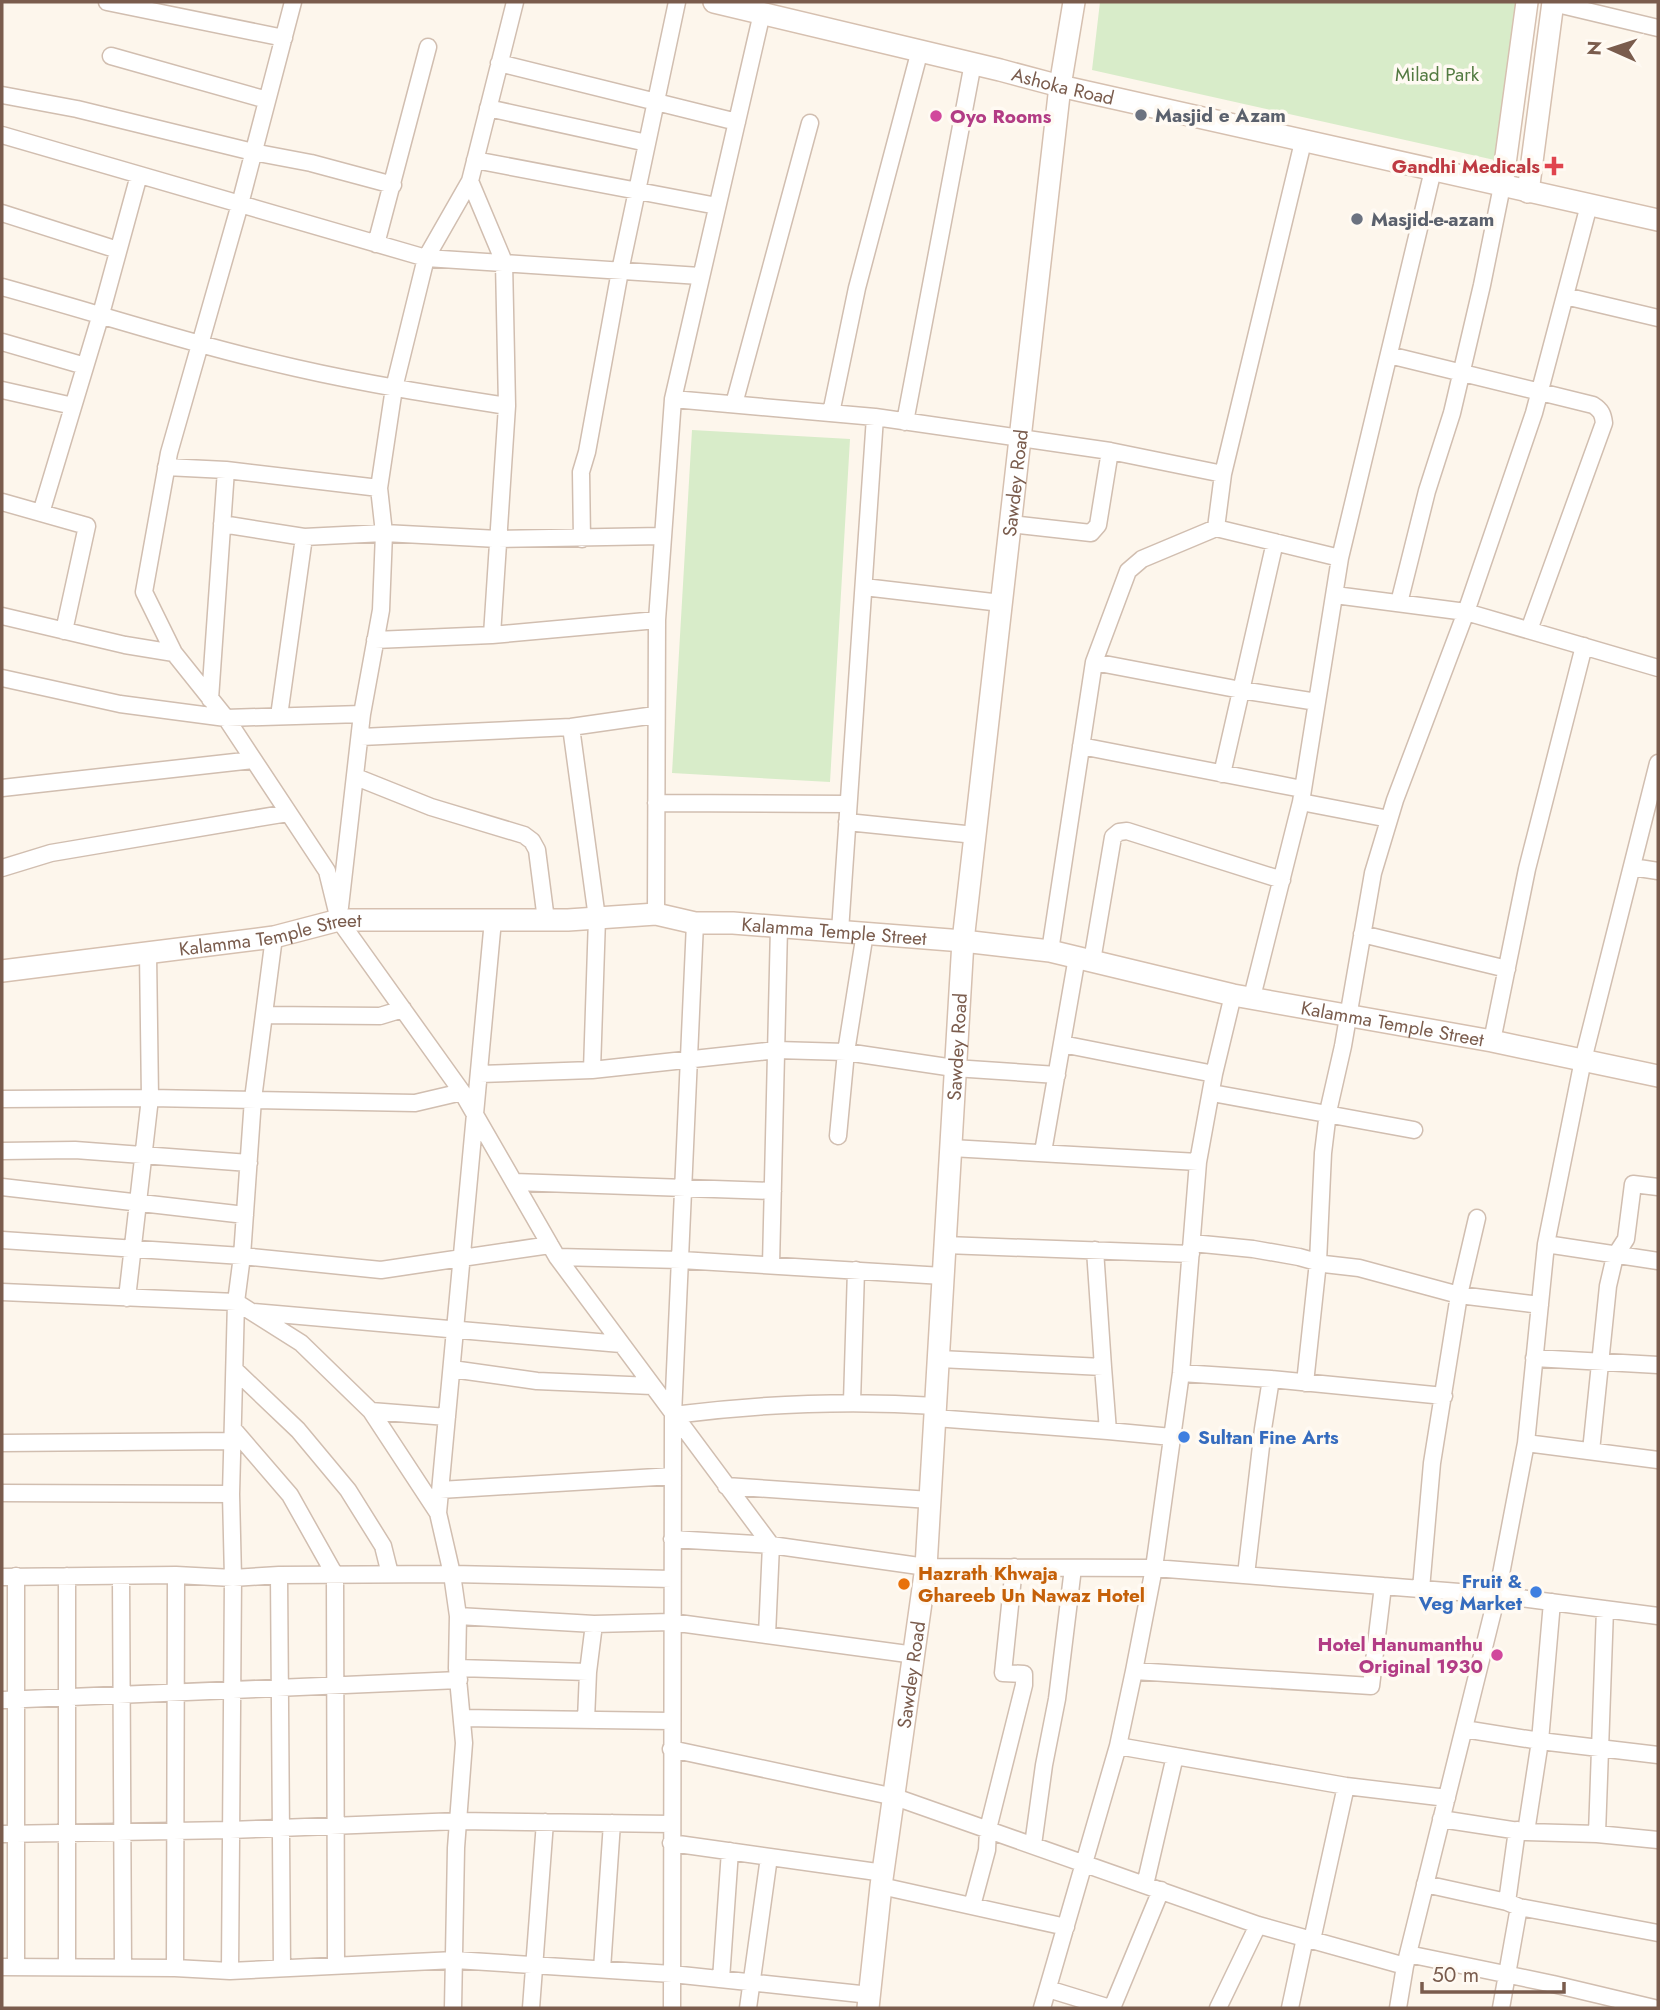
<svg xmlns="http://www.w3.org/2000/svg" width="1660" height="2010" font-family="Jost,sans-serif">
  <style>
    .green { fill: #d8ecc9 }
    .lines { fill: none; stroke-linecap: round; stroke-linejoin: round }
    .street-casing { stroke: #d1beb0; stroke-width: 19 }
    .secondary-casing { stroke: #d6c0b0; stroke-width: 24 }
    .street { stroke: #fff; stroke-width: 16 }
    .secondary { stroke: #fff; stroke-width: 21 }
    .worship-dot { fill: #6b7280; stroke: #fffaf3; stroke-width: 2.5 }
    .hotel-dot { fill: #d1479c; stroke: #fffaf3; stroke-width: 2.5 }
    .health-dot { fill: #e0444e; stroke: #fffaf3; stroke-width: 2.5 }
    .shop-dot { fill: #3f7fe0; stroke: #fffaf3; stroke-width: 2.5 }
    .food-dot { fill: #e8710a; stroke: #fffaf3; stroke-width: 2.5 }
    .labels { text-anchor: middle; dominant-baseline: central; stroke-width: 7; stroke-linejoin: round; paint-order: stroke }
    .park-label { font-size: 19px; fill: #537a41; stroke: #fffaf3 }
    .street-label { font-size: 19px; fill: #7a5c4d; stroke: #fffaf3 }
    .worship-label { font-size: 19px; font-weight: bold; fill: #5b616d; stroke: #fffaf3; text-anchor: start }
    .hotel-label { font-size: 19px; font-weight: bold; fill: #b23c85; stroke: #fffaf3; text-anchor: start }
    .health-label { font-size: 19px; font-weight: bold; fill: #be3a42; stroke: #fffaf3; text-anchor: end }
    .shop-label { font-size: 19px; font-weight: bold; fill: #366cbe; stroke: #fffaf3; text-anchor: start }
    .food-label { font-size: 19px; font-weight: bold; fill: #c56008; stroke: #fffaf3; text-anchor: start }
  </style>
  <rect width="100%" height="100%" fill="#fdf6ec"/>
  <path class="green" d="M1100,2h420l-21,159 -407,-91z
    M692,430l158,9 -20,343 -158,-9z"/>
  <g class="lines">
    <defs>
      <path id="street" d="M107,2l177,36
        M293,2l-53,202 -71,249 -25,139 30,61 52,65 101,153 12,49 123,172 95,165 214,288 -4,90
        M1553,3l105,25
        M111,56l156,44
        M499,63l238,59
        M2,95l75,14 176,43 58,11 82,22
        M488,108l159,35
        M2,135l424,123 274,18
        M475,160l242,46
        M470,181l34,81 3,144 -15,229
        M2,213l116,37
        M376,244l52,-197
        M2,287c98,27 195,59 294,81 70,16 140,27 211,38
        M1565,296l93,22
        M2,342l83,24
        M1389,355l204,50c8,5 10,9 11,18l-75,207
        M2,390l71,16
        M673,399l202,18 235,34 113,23
        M734,404l76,-281
        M831,413l26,-125 63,-238
        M905,422l68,-359
        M166,467l60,3 153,18
        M2,502l85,24 -23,105
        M41,513l60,-199 38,-139
        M222,524l82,13 80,-4 114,6 164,-3
        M1010,524l81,9 7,-8 12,-74
        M1216,528l7,-54 80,-332
        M582,539l-1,-67 6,-20 33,-181 57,-269
        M864,587l137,16
        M1335,595l131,17 192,56
        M1399,603l28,-112 25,-78 30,-128 20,-99
        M2,616l123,29 49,8
        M375,640l117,-5 165,-15
        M1094,662l147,28 76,12
        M2,678l118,26 106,14 136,-4
        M210,699l16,-229
        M279,716l25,-179
        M571,727l26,191 -5,152
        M361,737l210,-10 84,-12
        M1081,746l221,43
        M1222,774l53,-232
        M356,777l75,30 93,28 8,6 5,9 9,70
        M2,788l251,-28
        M1301,802l88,17
        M656,803l192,1
        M847,822l128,13
        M1632,867l26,4
        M2,868l49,-15 237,-40
        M340,907l22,-193 19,-104 3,-77 -5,-45 15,-100 32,-130 44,-77 45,-179
        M656,914l1,-294 16,-221 89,-386
        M840,931l35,-514
        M1362,934l145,35
        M1050,951l44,-289 34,-91 14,-12 74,-31 124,30
        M1092,961l21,-124 6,-5 8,-1 155,49
        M1252,997l49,-195 39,-244 93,-388
        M264,1015l116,1 23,-7
        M1492,1041l35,-172 57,-223
        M1062,1044l152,30
        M480,1074l112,-4 185,-20 69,2 108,16 103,7
        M1212,1093l202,37
        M2,1099l148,-1 265,5 47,-11
        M838,1136l8,-84 19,-119
        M951,1148l247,14
        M2,1151l73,-1 174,13
        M1043,1152l34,-195
        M514,1182l259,9
        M2,1187l243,28
        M2,1240l240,16 139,14 169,-25
        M1192,1243l61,6 46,8 25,7 35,4 100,27 81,10
        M1546,1244l112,17
        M945,1245l246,9
        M1095,1250l8,117
        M557,1257l124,3 262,16
        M771,1265l8,-338
        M2,1292l234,10 65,41 70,68 67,102 14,61 6,42 -1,52 7,75 -8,105 -3,160
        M127,1298l23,-200 -2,-145
        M253,1312l368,32
        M1534,1358l124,7
        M452,1369l85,12 115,5
        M235,1370l63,60 50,60 35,56 7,28
        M1181,1373l90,6 173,17
        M1305,1383l13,-121 5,-109 5,-41 15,-66 30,-173 22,-73 71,-188 68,-199 55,-208
        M852,1402l4,-132
        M371,1411l76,6
        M673,1415c87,-11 175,-15 263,-9
        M935,1418l173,13 -5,-64 -164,-8
        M234,1430l56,65 45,80 1,390
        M1108,1431l64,6
        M2,1443l231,-2
        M1526,1443l132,17
        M1591,1451l17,-165 7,-30 11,-17 7,-55 25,3
        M726,1486l204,14
        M440,1490l233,-14
        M2,1493l229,1
        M438,1513l55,-593
        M672,1539l99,6 155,22 228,1 343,27 161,21
        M279,1575l3,392
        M1246,1575l17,-146 8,-50
        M16,1576v391
        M67,1576v391
        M121,1576l2,391
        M2,1577l174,-2 57,3 46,-3 173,-1 220,5
        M1421,1589l11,-126 27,-168 18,-77
        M458,1616l136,8 77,-2 244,33
        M457,1668l131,4
        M1134,1671l237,15 12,-100
        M2,1700l457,-20
        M463,1718l208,3
        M586,1720l2,-48 6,-48
        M1464,1729l76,12 118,14
        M1118,1746l228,40 101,12
        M671,1749l224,48 363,128 147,41
        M1441,1819l85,13 71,2 61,6
        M1526,1832l14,-91 12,-139
        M2,1834l228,-4 228,-9 213,3
        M1597,1834l8,-225
        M671,1843l213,30
        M1033,1845l11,-80 13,-66 16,-131
        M1425,1884l82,18 12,5 139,26
        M1145,1885l30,-129
        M881,1886l185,41
        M1507,1902l10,-72
        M972,1906l15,-56 1,-21 36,-144v-11l-21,-1 11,-106
        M1312,1940l34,-154
        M1408,1954l145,30 101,24
        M2,1967l173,1 55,3 225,-11 217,14 198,21
        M175,1968l1,-393
        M602,1969l10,-146
        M230,1971l3,-393 -2,-84 5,-192 6,-46 11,-157 21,-162
        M721,1979l9,-128
        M1048,1989l62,19
        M531,2008l14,-186
        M672,2008l1,-593 22,-492
        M748,2008l21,-151
        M1042,2008l76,-262 16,-75 20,-103 27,-195 17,-211 16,-88 19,-79
        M1112,2008l49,-118
        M1218,2008l40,-83
        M1290,2008l15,-70
        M1398,2008l7,-42 92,-371 29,-152 20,-199 37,-184 75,-297
        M1501,2008l18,-101"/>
      <g id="secondary">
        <path id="s1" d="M714,2l286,68 60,16 598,134"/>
        <path d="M1502,186l25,-184"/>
        <path d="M1528,192l25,-190"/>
        <path id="s2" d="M2,971l272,-34 65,-17h229l88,-6 39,9h38l230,18 87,10 183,44 259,46 166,35"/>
        <path id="s3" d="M868,2008l13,-122 45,-319 37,-626 97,-855 14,-84"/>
      </g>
    </defs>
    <use href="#street" class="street-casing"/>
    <use href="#secondary" class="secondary-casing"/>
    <use href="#street" class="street"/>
    <use href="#secondary" class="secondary"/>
  </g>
  <g class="worship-dot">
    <circle cx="1141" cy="115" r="7"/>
    <circle cx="1357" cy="219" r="7"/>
  </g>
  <g class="hotel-dot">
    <circle cx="936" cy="116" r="7"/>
    <circle cx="1497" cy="1655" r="7"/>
  </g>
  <path class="health-dot" d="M1550.5 155.5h7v7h7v7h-7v7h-7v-7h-7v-7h7z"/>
  <g class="shop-dot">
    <circle cx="1184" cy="1437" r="7"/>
    <circle cx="1536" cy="1592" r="7"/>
  </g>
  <circle class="food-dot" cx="904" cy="1584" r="7"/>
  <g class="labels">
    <g class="park-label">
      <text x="1437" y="74">Milad Park</text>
    </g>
    <g class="street-label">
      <text stroke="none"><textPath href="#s1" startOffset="359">Ashoka Road</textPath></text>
      <text stroke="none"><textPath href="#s3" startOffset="1533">Sawdey Road</textPath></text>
      <text stroke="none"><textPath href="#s2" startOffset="838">Kalamma Temple Street</textPath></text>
      <text stroke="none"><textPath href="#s2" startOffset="271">Kalamma Temple Street</textPath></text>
      <text stroke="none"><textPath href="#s2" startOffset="1405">Kalamma Temple Street</textPath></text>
      <text stroke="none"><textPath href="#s3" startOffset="966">Sawdey Road</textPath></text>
      <text stroke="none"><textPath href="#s3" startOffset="336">Sawdey Road</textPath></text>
    </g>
    <g class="worship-label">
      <text x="1155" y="115">Masjid e Azam</text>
      <text x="1371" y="219">Masjid-e-azam</text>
    </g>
    <g class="hotel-label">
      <text x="950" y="116">Oyo Rooms</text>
      <text x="1483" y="1644" text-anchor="end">Hotel Hanumanthu<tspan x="1483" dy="22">Original 1930</tspan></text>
    </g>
    <g class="health-label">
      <text x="1540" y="166">Gandhi Medicals</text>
    </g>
    <g class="shop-label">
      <text x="1198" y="1437">Sultan Fine Arts</text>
      <text x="1522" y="1581" text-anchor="end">Fruit &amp;<tspan x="1522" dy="22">Veg Market</tspan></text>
    </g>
    <g class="food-label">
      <text x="918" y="1573">Hazrath Khwaja<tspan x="918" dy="22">Ghareeb Un Nawaz Hotel</tspan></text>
    </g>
  </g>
  <rect width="1660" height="2010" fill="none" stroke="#7a5c4d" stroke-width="7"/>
  <g transform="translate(1611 49) rotate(273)" stroke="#fffaf3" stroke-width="5" paint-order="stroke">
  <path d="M0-5L12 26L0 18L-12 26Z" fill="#7a5c4d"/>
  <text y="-10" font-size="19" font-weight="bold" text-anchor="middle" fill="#7a5c4d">N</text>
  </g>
  <path d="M1422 1982v10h142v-10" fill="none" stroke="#7a5c4d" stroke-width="3.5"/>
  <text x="1432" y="1982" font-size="21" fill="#7a5c4d" stroke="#fffaf3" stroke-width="5" paint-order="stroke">50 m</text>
</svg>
